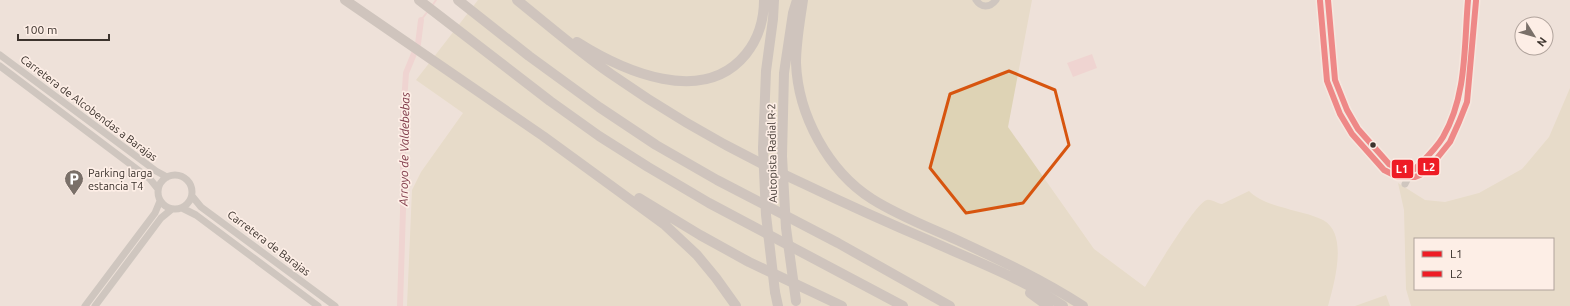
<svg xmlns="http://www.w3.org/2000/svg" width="1570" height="306" font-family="Ubuntu,sans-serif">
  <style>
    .green { fill: #ded3b5; fill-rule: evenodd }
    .water { fill: #f0c4c8 }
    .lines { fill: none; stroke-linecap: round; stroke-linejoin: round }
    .stream { stroke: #f0c4c8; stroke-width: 2 }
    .canal { stroke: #f0c4c8; stroke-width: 6 }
    .minor { stroke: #a8a5a1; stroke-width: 7 }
    .highway { stroke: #a8a19c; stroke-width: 10 }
    .highway-bridge { stroke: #a8a19c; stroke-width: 10 }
    .bus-1-casing { stroke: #fdeee6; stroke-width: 9 }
    .bus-2-casing { stroke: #fdeee6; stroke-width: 9 }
    .bus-1 { stroke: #ee1c25; stroke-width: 6 }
    .bus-2 { stroke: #ee1c25; stroke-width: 6 }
    .marked { fill: none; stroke: #d7550f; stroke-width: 3; stroke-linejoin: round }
    .bus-dot { fill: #3c332d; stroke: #fdeee6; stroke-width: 1.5 }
    .labels { text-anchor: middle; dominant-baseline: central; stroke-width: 3.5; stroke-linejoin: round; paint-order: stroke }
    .street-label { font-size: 11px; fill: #3c332d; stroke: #fdeee6 }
    .poi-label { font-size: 11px; fill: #3c332d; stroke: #fdeee6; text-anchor: start }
    .water-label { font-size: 12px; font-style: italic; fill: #7f3948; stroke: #fdeee6 }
    .line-badge { stroke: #fdeee6; stroke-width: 1.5 }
    .badge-label { font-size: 11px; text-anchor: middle; font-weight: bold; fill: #fff }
  </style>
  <rect width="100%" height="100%" fill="#eee1d9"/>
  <path class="green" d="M478,0h554l-24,127 86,122 51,38c8,-13 51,-85 62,-87 5,-1 10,4 15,4l27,-13c9,9 23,14 36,17 12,4 26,6 38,12 26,14 11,64 5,86h-921l5,-116 9,-18 42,-59 -47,-33z
    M1570,88v218h-159l-5,-17 -2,-79 -6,-27 27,17 20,2 34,-9 43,-24 27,-32zM1415,239h138v50h-138z
    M1386,295l4,11h-35z"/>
  <path class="water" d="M1092,54l5,14 -24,9 -6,-14z"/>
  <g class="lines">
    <path class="stream" d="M432,6l4,-6
      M421,20l7,-9"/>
    <path class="canal" d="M400,306l3,-96v-92l3,-45 12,-29 3,-24"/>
    <path class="minor" d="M976,0c5,8 14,8 20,0
      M1328,0c2,26 1,54 6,80 5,24 40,79 63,88 5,2 13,1 18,1
      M0,55l156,116 11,6
      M0,66l150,113 8,10
      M158 192a17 17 0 1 1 34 0a17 17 0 1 1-34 0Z
      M1405,184c5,-13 15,-18 24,-27 5,-6 10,-13 14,-20 24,-40 22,-92 25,-137
      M192,196l9,11 134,99
      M182,208l14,7 122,91
      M85,306l70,-93 5,-12
      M95,306l66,-88 11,-9"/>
    <path class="highway" d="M345,0l198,136 122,89 32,30 19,23 20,28
      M419,0l131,101 49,35 49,31 61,36 194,103
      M458,0l71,56 70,51 57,38 61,35 121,63 112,63
      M517,0c31,25 61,51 94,74 60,42 123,78 189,108 44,21 88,41 133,60 44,20 90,37 130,64
      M803,0c-3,21 -7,42 -7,63 2,52 32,108 76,136 27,17 56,28 85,41 43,20 86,40 126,66
      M577,42c46,29 126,65 169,12 12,-15 18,-35 18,-54
      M763,148l3,-77 7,-52 1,-19
      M782,156l2,-83 9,-60 4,-13
      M639,198l61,37 49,27 93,44
      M775,292l3,14
      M1030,293l18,13"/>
    <path class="highway-bridge" d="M763,148l3,67 9,77
      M782,156l4,72 10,73"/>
    <defs>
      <path id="bus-1" d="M1328,0l7,80 12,30 11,19 31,35 10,5h16c10,-10 21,-20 28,-32 24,-41 21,-91 25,-137"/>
      <path id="bus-2" d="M1320,1l7,80 13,33 12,20 32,36 14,7h17l5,-2 14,-13 16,-20 9,-20 8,-20 9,-101"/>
    </defs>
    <use href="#bus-1" class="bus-1-casing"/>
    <use href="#bus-2" class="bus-2-casing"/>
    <use href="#bus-1" class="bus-1"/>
    <use href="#bus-2" class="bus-2"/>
  </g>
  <path d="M0 0H1570V306H0ZM1009,71l46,19 14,55 -46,58 -57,10 -36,-45 20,-74z" fill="#eee1d9" fill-opacity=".55" fill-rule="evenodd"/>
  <path class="marked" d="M1009,71l46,19 14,55 -46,58 -57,10 -36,-45 20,-74z"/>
  <defs>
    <symbol id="parking-pin" viewBox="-11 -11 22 30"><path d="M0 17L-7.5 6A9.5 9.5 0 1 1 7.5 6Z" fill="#7a7069" stroke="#fdeee6"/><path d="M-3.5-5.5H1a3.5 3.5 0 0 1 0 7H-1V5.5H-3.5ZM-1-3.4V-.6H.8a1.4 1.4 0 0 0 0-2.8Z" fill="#fff"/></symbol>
  </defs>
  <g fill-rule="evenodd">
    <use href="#parking-pin" x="63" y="168" width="22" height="30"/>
  </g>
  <circle class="bus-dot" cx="1373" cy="145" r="3.5"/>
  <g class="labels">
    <g class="street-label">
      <text transform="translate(89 108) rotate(37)">Carretera de Alcobendas a Barajas</text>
      <text transform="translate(772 153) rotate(-91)">Autopista Radial R-2</text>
      <text transform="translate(269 243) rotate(37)">Carretera de Barajas</text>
    </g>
    <g class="poi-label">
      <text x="88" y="173">Parking larga<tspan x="88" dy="13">estancia T4</tspan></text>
    </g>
    <g class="water-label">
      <text transform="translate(404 149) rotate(-89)">Arroyo de Valdebebas</text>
    </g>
  </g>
  <g class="line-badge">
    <rect x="1417" y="157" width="23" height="19" rx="4" fill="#ee1c25"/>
    <rect x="1391" y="159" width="23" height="20" rx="4" fill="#ee1c25"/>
  </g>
  <g class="badge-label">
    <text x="1429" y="171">L2</text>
    <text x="1402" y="173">L1</text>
  </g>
  <rect x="1414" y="238" width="140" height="52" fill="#fdeee6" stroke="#b0a39c"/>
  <rect x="1422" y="251" width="20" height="6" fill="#ee1c25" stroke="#b0a39c"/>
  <text x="1450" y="258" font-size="12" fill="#3c332d">L1</text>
  <rect x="1422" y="271" width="20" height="6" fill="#ee1c25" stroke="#b0a39c"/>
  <text x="1450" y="278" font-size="12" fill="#3c332d">L2</text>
  <g transform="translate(1534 36) rotate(127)"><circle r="19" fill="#fdeee6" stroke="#b0a39c"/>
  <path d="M0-3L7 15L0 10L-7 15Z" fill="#7a7069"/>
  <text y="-6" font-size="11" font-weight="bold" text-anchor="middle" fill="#3c332d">N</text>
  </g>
  <path d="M18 34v6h91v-6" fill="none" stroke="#3c332d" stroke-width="2"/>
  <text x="24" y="34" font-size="12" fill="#3c332d" stroke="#fdeee6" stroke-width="3" paint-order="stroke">100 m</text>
</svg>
